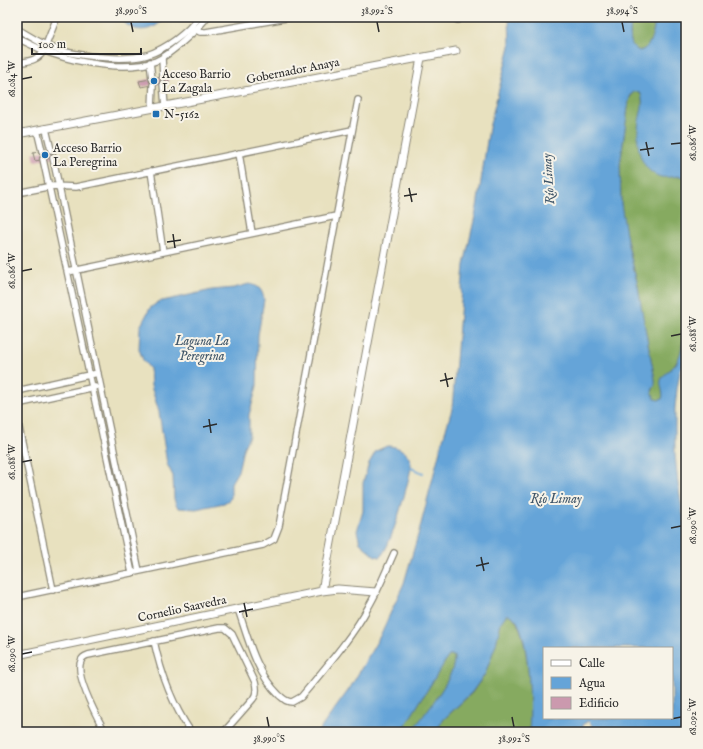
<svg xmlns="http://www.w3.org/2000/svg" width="703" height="749" font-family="'IM FELL English',serif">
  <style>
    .forest { fill: #86aa60; stroke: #586a46 }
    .water { fill: #65a4d8; stroke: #486882; fill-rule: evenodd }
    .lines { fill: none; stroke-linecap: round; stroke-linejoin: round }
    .stream { stroke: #65a4d8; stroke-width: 2 }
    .building { fill: #cb99ae }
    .minor-casing { stroke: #8a8675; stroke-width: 8 }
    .tertiary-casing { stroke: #8a8675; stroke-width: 9 }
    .minor { stroke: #fff; stroke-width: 5.5 }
    .tertiary { stroke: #fff; stroke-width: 7 }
    .ticks { fill: none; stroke: #2b2b2b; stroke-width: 1.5 }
    .poi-dot { fill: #1f6fb2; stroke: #f7f3e8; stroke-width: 1.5 }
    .labels { text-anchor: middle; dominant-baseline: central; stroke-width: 4; stroke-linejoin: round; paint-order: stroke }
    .street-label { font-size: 12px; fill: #2b2b2b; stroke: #f7f3e8 }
    .poi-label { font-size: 12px; fill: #2b2b2b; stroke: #f7f3e8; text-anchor: start }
    .water-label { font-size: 13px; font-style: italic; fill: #3f5568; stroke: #f7f3e8 }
    .neatline { fill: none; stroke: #2b2b2b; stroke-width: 1.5 }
    .ticks-label { font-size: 10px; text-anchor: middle; fill: #2b2b2b }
  </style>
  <rect width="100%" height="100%" fill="#f7f3e8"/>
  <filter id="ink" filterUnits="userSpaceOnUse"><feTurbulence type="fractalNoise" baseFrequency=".025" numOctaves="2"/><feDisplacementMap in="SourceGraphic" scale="8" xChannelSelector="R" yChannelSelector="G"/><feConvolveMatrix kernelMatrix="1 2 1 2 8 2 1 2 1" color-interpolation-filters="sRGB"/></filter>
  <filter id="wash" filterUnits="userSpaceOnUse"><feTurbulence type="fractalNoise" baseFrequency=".012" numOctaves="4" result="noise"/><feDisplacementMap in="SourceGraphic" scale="16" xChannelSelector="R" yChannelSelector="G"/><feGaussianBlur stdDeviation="0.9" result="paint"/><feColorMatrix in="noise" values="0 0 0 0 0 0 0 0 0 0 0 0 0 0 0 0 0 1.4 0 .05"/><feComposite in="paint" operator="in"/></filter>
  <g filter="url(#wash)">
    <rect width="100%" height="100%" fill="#e8e1bf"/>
    <path class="forest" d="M631,17h25c-2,9 -3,19 -7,27 -1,3 -4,5 -7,6 -16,4 -11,-25 -11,-33z
      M636,91l5,3 2,9 -5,35 38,39 6,-1 4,2v145l-6,33 -6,10 -13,14 2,15 -1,4 -4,1 -3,-1 -3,-5 3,-14 -12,-63 -5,-31 -15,-64 -2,-18 -1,-39 9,-65 4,-8z
      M509,614c21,10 23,96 20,118h-94l9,-13 28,-26 13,-19 11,-30 5,-22 5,-7z
      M451,655l3,1c3,21 -31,59 -42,76h-11l47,-75z"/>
    <path class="water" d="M120,17h45c-11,16 -34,18 -45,0z
      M509,17h122c0,11 -5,30 9,34 13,-4 13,-22 16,-34h30v161c-10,-5 -20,3 -30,-3 -19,-10 -20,-35 -17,-54 2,-10 5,-17 2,-27 -7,-5 -10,-1 -12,6l-9,65 1,39 7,42 10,40 5,31 12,63v4l-3,7 3,8 3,1 4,-1c3,-7 -4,-14 0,-21 3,-5 9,-8 13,-13 8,-12 9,-28 11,-42v35l-6,13 -3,18 -2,19v47l3,29 8,49v199h-94v-7l-4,-4 -4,3 -5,8h-50c2,-17 2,-122 -23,-117l-5,7 -5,22 -11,30 -13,18 -28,27 -9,13h-23c11,-18 45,-55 42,-76l-3,-1 -3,2 -47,75h-83l32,-44 30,-52 24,-53 16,-55 21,-82 11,-37 12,-144 13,-58 12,-79 21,-82zM544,648h128v70h-128z
      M249,284c10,1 14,7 15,16l-6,35 -1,51 -8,29v21l-6,13 -5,22 -7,12v15l-2,2 -5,3 -28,6 -17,-1 -3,-3 -2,-6 -1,-23 -6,-12 -8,-52 -8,-26 -1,-17 -7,-9 -4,-11 1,-22 10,-19 8,-6 54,-12 22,-2z
      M387,446c13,0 25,8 24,22 -3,16 -20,80 -31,89l-5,-1 -15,-13 -3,-12 6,-20v-28l6,-20 7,-12z"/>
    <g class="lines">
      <path class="stream" d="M411,468l12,5"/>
    </g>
    <g id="blocks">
      <path class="building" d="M168,76l1,6 -28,5 -2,-6z
        M55,149l1,8 -21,4 -2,-8z"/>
    </g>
  </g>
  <g filter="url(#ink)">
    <use href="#blocks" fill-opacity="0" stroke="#8a8675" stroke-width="1"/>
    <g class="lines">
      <defs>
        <path id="minor" d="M458,20v-3
          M192,28l8,4h6l86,-15
          M17,29c11,6 21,13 33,18 23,9 73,15 97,8 19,-6 40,-22 52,-38
          M17,38c11,5 22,11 33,15 29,10 77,19 106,8 14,-6 42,-32 51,-44
          M162,58l1,19
          M150,62l2,17
          M17,63c11,-2 21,-2 27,-13l13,-33
          M163,83l2,23
          M152,109l1,-24
          M46,129l5,21
          M37,130l5,21
          M239,153l13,80
          M53,158l86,413
          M43,159l89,414
          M151,171l12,81
          M17,193l35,-7 24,1 276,-57
          M68,272l268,-56
          M17,391l81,-18
          M17,404l78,-17
          M17,418l36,172
          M17,597l246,-52 11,-6 5,-13 79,-426
          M238,609c10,29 18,64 41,86 5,4 7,7 13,7l9,-5c24,-29 50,-58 68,-91 10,-17 17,-35 25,-53
          M154,641c7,33 18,63 37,91
          M17,731v1
          M105,732c-7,-13 -31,-57 -24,-71 1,-4 4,-5 7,-6l131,-27h6l7,6 23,48c2,7 2,12 -2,17l-29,33"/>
        <path id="tertiary" d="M17,134l439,-83
          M322,591l99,-533
          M17,655l305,-64 16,-2 38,3"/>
      </defs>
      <use href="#minor" class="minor-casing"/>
      <use href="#tertiary" class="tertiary-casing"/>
      <use href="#minor" class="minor"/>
      <use href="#tertiary" class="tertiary"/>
    </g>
  </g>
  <path class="ticks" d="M131,22l2,10M377,22l2,10M622,22l2,10M22,79l10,-2M646,142l3,14M671,144l10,-1M640,150l14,-2M409,188l3,14M404,196l13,-2M173,234l2,14M167,242l14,-2M22,271l10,-2M671,336l10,-2M445,373l3,14M440,381l13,-3M209,419l2,14M203,427l14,-3M22,462l10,-2M671,528l10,-2M481,557l3,14M476,566l13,-3M244,603l3,14M239,612l14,-3M22,654l10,-2M267,717l2,10M512,717l2,10M671,719l10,-2"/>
  <g class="poi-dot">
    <circle cx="154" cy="81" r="4"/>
    <rect x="152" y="110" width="8" height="8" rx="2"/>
    <circle cx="45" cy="155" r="4"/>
  </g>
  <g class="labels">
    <g class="street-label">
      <text transform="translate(293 71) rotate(-11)">Gobernador Anaya</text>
      <text transform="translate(182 609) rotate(-12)">Cornelio Saavedra</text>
    </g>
    <g class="poi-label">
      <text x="162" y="74">Acceso Barrio<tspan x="162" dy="14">La Zagala</tspan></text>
      <text x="164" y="114">N-5162</text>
      <text x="53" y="148">Acceso Barrio<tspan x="53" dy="14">La Peregrina</tspan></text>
    </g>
    <g class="water-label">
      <text transform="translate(549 179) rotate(-94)">Río Limay</text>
      <text x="202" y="341">Laguna La<tspan x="202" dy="15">Peregrina</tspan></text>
      <text x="556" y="499">Río Limay</text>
    </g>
  </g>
  <rect width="703" height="749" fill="none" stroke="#f7f3e8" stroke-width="44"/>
  <rect x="543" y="647" width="130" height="72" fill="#f7f3e8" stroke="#a5a39c"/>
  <rect x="551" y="660" width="20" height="6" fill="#ffffff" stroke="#a5a39c"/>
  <text x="579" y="667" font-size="12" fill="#2b2b2b">Calle</text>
  <rect x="551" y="677" width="20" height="12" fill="#65a4d8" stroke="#a5a39c"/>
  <text x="579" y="687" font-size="12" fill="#2b2b2b">Agua</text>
  <rect x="551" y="697" width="20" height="12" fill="#cb99ae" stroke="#a5a39c"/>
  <text x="579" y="707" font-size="12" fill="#2b2b2b">Edificio</text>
  <path d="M32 48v6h109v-6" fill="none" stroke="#2b2b2b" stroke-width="2"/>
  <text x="38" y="48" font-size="12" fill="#2b2b2b" stroke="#f7f3e8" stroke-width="3" paint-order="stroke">100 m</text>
  <rect x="22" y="22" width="659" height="705" class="neatline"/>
  <g class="ticks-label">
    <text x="131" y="14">38.990°S</text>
    <text x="377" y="14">38.992°S</text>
    <text x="622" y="14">38.994°S</text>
    <text transform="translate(11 79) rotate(-90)" y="4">68.084°W</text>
    <text transform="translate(692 143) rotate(-90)" y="4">68.086°W</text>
    <text transform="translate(11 271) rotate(-90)" y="4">68.086°W</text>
    <text transform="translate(692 334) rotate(-90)" y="4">68.088°W</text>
    <text transform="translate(11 462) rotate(-90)" y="4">68.088°W</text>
    <text transform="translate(692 526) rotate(-90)" y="4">68.090°W</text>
    <text transform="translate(11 654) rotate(-90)" y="4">68.090°W</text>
    <text transform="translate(692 717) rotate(-90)" y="4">68.092°W</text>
    <text x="269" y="742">38.990°S</text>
    <text x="514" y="742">38.992°S</text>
  </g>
</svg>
